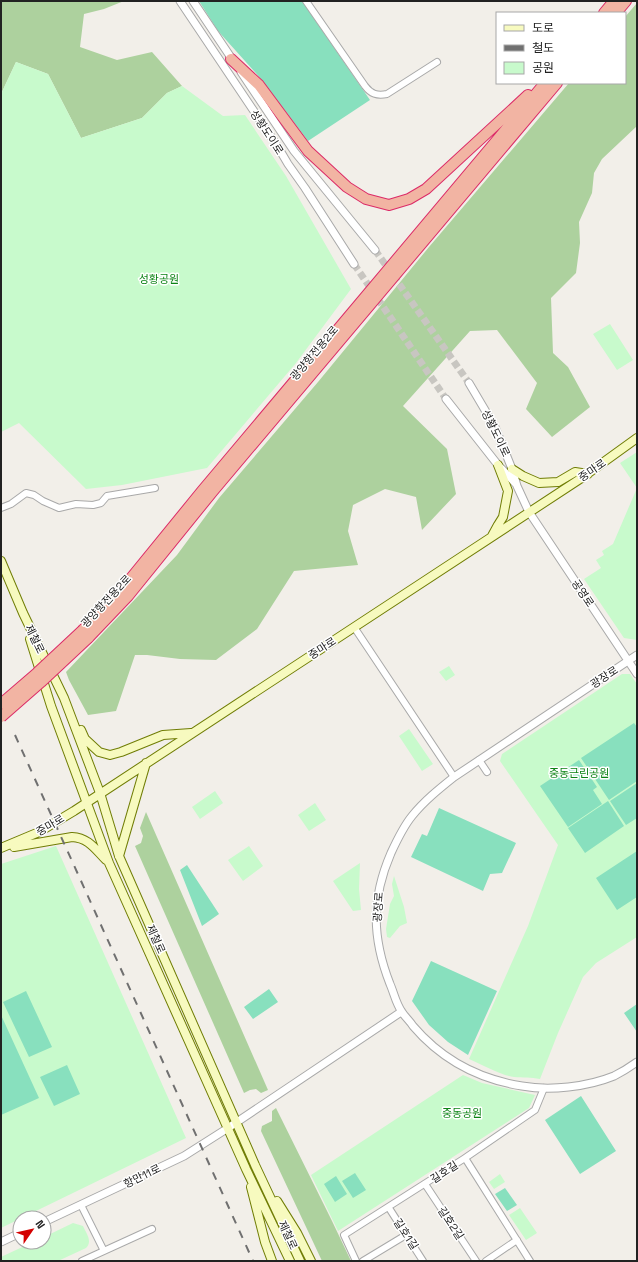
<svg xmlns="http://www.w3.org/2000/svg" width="638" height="1262" font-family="'Space Grotesk','Noto Sans KR',sans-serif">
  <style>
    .forest { fill: #add19e }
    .park { fill: #c8facc }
    .pitch { fill: #88e0be }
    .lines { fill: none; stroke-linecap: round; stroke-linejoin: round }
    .tertiary-tunnel { stroke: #c8c6c1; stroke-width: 7; stroke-dasharray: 7 3.5; stroke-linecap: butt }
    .minor-casing { stroke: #a9a9a9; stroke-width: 8 }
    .tertiary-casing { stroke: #a9a9a9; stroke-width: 9 }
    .secondary-casing { stroke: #707d05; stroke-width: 10 }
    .trunk-casing { stroke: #dc2a67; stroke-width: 12 }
    .minor { stroke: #fff; stroke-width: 6 }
    .tertiary { stroke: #fff; stroke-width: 7 }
    .secondary { stroke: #f7fabf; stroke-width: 8 }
    .trunk { stroke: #f2b4a3; stroke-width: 10 }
    .rail { stroke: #707070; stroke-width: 2; stroke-dasharray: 8 8; stroke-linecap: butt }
    .trunk-bridge-casing { stroke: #dc2a67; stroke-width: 12; stroke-linecap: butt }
    .trunk-bridge { stroke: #f2b4a3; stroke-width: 10 }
    .labels { text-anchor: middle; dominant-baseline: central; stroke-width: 3; stroke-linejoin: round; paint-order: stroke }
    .street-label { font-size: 11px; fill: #222; stroke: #fff }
    .park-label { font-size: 11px; fill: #0c8416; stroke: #fff }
  </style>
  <rect width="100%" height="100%" fill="#f2efe9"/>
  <path class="forest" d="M1,1h123l-20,8 -20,5 -4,33 37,13 35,-8 30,34 -15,7 -25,25 -61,20 -33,-64 -32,-12 -15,32z
    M637,3v123l-35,33 -8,14 -2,20 -13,29 1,21 -4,30 -25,25 2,55 15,14 22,40 -38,30 -26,-28 11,-26 -40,-53 -27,1 -67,75 44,43 9,45 -34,36 -6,-33 -31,-8 -32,16 -5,26 10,34 -64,6 -37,58 -41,31 -36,-1 -33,-4h-12l-19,56 -28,4 -19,-35 -3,-8 111,-117 42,-57 99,-116 111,-135 140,-164h56v-66z
    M146,812l122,278 -7,3 -5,-4 -6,1 -6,3 -109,-247 6,-3 2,-7 -3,-8z
    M276,1108l56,113 19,40h-29l-61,-130 1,-5 10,-5v-10z"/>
  <path class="park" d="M16,62l32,12 33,64 61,-20 25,-25 15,-7 41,30 22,-1 41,61 65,113 -55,74 -89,105 -85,17 -36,4 -67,-66 -18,9v-338z
    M610,324l23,36 -16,10 -24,-36z
    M637,452v188l-13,-2 -40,-59 17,-11 -5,-8 8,-5 -2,-4 11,-7 24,-56 -17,-25z
    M449,666l6,9 -9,6 -7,-9z
    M622,674h8l7,10v253l-41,26 -13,14 -25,56 -18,46c-9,-2 -17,-1 -26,-2 -12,-1 -33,-13 -45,-18l59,-133 30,-81 -58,-84 2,-7z
    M409,729l24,35 -11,7 -23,-35z
    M215,791l8,12 -23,16 -8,-12z
    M315,803l11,17 -17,11 -11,-16z
    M56,846l130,292 -185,90v-364z
    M249,846l14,20 -20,15 -15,-21z
    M360,863l-1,26 2,21 -8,1 -20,-30z
    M394,876l10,31 3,16 -7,3 -10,12 -3,-1 -1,-8 4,-25 4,-8 -2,-12z
    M463,1075l19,8 53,12 -6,13 -191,123 -27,-56z
    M500,1174l5,8 -11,7 -5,-7z
    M520,1208l17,25 -11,7 -17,-25z
    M73,1223l10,3c3,7 10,15 3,22l-28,13h-57v-4l32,-15h11v-5z"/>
  <path class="pitch" d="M199,1h103l68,99 -62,41 -46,-61 -44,-49z
    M634,723l3,4v54l-28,19 -28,-42z
    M579,760l18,27 -4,3 9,14 -34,23 -28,-41z
    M637,783v35l-11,7 -16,-24z
    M608,801l16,25 -39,27 -17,-25z
    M439,808l77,35 -14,30 -12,1 -7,17 -72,-34 11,-23 5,2z
    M637,851v46l-20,13 -21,-32z
    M187,865l32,49 -17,12 -22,-56z
    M431,961l66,30 -29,64 -20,-13 -19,-17 -17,-24z
    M269,989l9,13 -25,17 -9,-12z
    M26,991l26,56 -23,10 -26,-55z
    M637,1004v28l-13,-19z
    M1,1015l38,83 -38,17z
    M67,1065l13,29 -26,12 -14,-29z
    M581,1096l35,55 -36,23 -35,-54z
    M355,1173l11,17 -13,8 -11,-17z
    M336,1176l11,18 -12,8 -11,-18z
    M505,1188l12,17 -10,6 -12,-17z"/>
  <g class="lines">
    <path class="tertiary-tunnel" d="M375,250l94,133
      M354,264l92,135"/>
    <defs>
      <path id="minor" d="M306,1l59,85c6,8 12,10 22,8l50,-32
        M1,508l10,-4 15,-11 8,2 9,6 16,7 17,-4 17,1 8,-2 6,-7 48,-8
        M354,627l100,150
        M479,760l8,12
        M465,1158l70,-48 9,-22
        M425,1184l51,77
        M81,1205l23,46
        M389,1208l34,53
        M82,1261l70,-32
        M356,1261l-12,-26 121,-77 65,103
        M363,1261l43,-26
        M486,1261l31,-21"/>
      <path id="tertiary" d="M180,1l98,146 10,17 17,24 49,76
        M193,1l41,61
        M241,72l53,79 81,99
        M469,383l26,44 17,42 5,17 12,26 108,162
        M446,399l52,66 18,19
        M637,655l-183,122c-15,12 -30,24 -42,39 -9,11 -15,24 -21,37 -20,46 -19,85 -1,131 4,9 6,20 12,28 3,5 8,9 11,14 29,34 65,53 109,60 28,5 65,1 92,-10 8,-4 16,-9 23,-14
        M44,1222l140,-66 44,-28 173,-116
        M1,1242l19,-9"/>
      <path id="secondary" d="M512,469l11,7 16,7 19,-1 17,-10 13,2
        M492,536l6,-11 5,-8 5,-26 -10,-26
        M1,561l22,52 41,85 36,95 19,63 136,309 45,96
        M30,639l21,67 58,157 137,306 44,92
        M81,730l4,9 14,13 11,3 11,-3 42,-17 28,-2
        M14,847l58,-10c17,1 23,12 34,23
        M1,848l38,-16 35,-21 509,-334 54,-39
        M119,856l27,-93
        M251,1187l14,55 7,19
        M277,1201l20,32 14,28"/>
      <path id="trunk" d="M604,13l10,-12
        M616,13l10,-12
        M231,59l28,26 49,66 39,36 19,12 23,6 20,-6 17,-10 102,-94
        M83,630l40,-42 79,-97 343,-408
        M88,638l40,-42 85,-105 344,-408"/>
    </defs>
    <use href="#minor" class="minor-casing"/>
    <use href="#tertiary" class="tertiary-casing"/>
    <use href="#secondary" class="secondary-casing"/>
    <use href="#trunk" class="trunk-casing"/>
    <use href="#minor" class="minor"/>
    <use href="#tertiary" class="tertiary"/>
    <use href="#secondary" class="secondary"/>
    <use href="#trunk" class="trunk"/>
    <path class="rail" d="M15,735l238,526"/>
    <defs>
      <path id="trunk-bridge" d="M1,704l36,-31 46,-43
        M1,717l40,-35 47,-44"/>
    </defs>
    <use href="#trunk-bridge" class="trunk-bridge-casing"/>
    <use href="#trunk-bridge" class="trunk-bridge"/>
  </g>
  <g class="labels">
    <g class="street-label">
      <text transform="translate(267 132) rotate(57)">성황도이로</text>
      <text transform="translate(314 353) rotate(-50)">광양항전용2로</text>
      <text transform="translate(496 433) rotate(64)">성황도이로</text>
      <text transform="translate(592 470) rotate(-35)">중마로</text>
      <text transform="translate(583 593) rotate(56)">공영로</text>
      <text transform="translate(106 601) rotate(-47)">광양항전용2로</text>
      <text transform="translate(35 639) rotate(64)">제철로</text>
      <text transform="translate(322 648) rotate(-33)">중마로</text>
      <text transform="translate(604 677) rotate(-33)">광장로</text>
      <text transform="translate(50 825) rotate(-31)">중마로</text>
      <text transform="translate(378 907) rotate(-86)">광장로</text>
      <text transform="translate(156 939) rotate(66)">제철로</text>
      <text transform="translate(444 1172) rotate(-33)">길호길</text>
      <text transform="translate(142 1176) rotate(-26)">항만11로</text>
      <text transform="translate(451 1223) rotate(56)">길호2길</text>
      <text transform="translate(406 1234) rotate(57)">길호1길</text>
      <text transform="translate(288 1235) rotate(65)">제철로</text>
    </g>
    <g class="park-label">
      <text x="159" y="279">성황공원</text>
      <text x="579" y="773">중동근린공원</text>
      <text x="462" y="1113">중동공원</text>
    </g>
  </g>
  <rect width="638" height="1262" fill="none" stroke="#222222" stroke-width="4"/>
  <rect x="496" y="12" width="130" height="72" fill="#ffffff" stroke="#a7a7a7"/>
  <rect x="504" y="25" width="20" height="6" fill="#f7fabf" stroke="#a7a7a7"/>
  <text x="532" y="32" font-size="12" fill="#222222">도로</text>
  <rect x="504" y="45" width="20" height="6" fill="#707070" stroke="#a7a7a7"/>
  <text x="532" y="52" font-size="12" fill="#222222">철도</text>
  <rect x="504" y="62" width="20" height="12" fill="#c8facc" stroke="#a7a7a7"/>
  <text x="532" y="72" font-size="12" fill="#222222">공원</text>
  <g transform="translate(32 1230) rotate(56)"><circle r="19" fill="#ffffff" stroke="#a7a7a7"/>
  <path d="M0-3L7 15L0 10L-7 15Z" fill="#d40000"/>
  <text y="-6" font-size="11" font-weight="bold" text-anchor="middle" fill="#222222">N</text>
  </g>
</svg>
